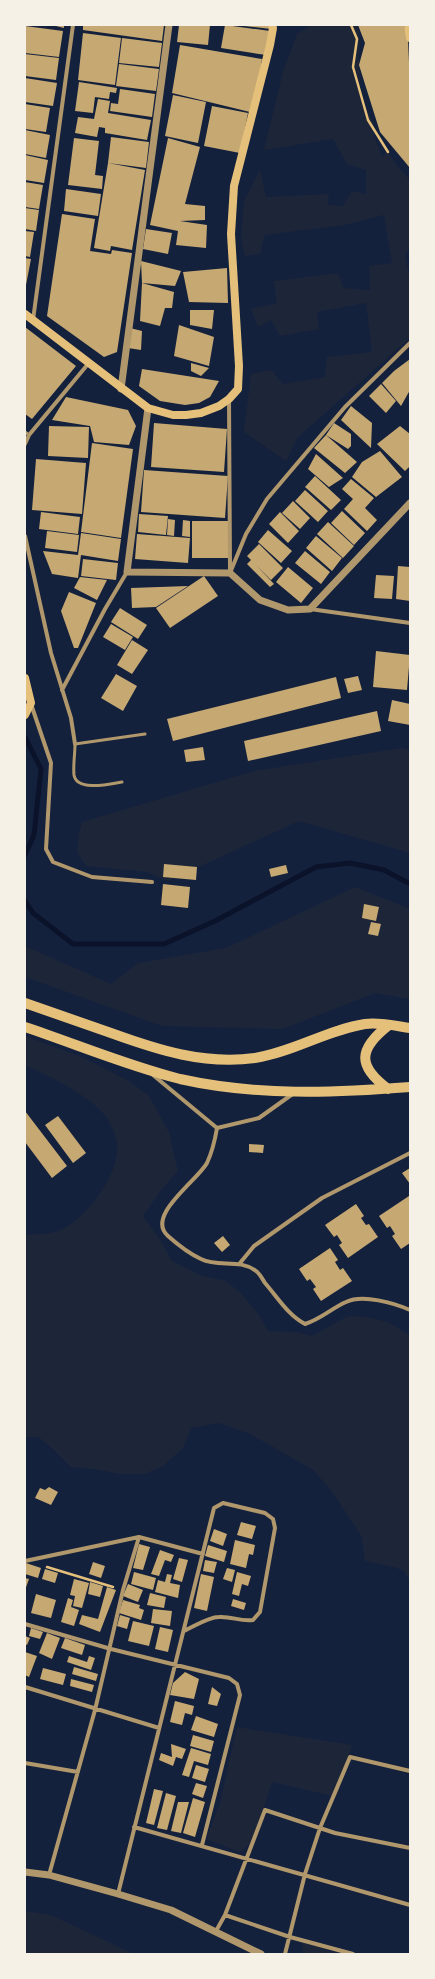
<svg xmlns="http://www.w3.org/2000/svg" width="435" height="1979" font-family="Georgia,serif">
  <style>
    .green { fill: #1d2539 }
    .lines { fill: none; stroke-linecap: round; stroke-linejoin: round }
    .stream { stroke: #0b132b; stroke-width: 5 }
    .building { fill: #c6a872 }
    .path { stroke: #e5c07b; stroke-width: 2.5 }
    .service { stroke: #b1986c; stroke-width: 3 }
    .minor { stroke: #b1986c; stroke-width: 4 }
    .tertiary { stroke: #b1986c; stroke-width: 7 }
    .secondary { stroke: #e5c07b; stroke-width: 8 }
    .primary { stroke: #e5c07b; stroke-width: 10 }
  </style>
  <rect width="100%" height="100%" fill="#14213d"/>
  <path class="green" d="M311,25h45l3,6 1,64 13,27 1,14 8,20 6,-4 10,15 12,13v67l-5,9 5,22v60l-112,99 -12,24 -42,-29 7,-58 20,-4 12,14 42,-7 2,-20 45,-5 -6,-49 -49,9 2,17 -39,7 -9,-16 -13,7 -7,-18 26,-6 -3,-22 64,-8 6,15 26,2 -1,-24 23,-3 -8,-48 -39,10 -80,10 -5,19 -15,2 -4,-18 3,-37 16,-31 6,27 63,-3 -1,11 15,1 9,-15 14,3v-24l-19,-6 -14,-25 -69,11 19,-78 14,-38z
    M401,748l9,2v103l-111,-32 -131,60 -21,-9 -61,-6 -9,-14 2,-18 3,-12 172,-51z
    M355,887l55,22v90l-35,-6 -92,36 -121,-3 -137,-49v-31l86,38 27,-21 88,-15z
    M25,1036l59,22 45,23 20,15 20,36 9,39 -16,18 -19,27 18,25 11,20 30,15 22,4 16,12 19,23 9,16 29,1 15,4 36,-20 18,1 22,5 22,13v247l-6,-11 -10,-4 -29,-6 -3,-24 -31,-47 -18,-20 -63,-36 -31,-11 -28,5 -8,20 -20,18 -18,8h-25l-26,-5 -23,-2 -19,-19 -14,-11h-13v-202c9,-1 21,0 30,-3 30,-9 67,-60 62,-91 -2,-6 -7,-18 -10,-23 -15,-21 -58,-43 -82,-52z
    M237,1727l115,18 -15,52 -65,-15 -19,59 -13,11 -34,-13 14,-36z
    M25,1911l26,4 83,39h-109z
    M302,1939l34,15h-33z"/>
  <g class="lines">
    <path class="stream" d="M25,737l16,32 -7,66 -9,20
      M25,901l8,12 40,31h91l51,-23 101,-54 34,-4 34,7 26,14"/>
  </g>
  <path class="building" d="M52,25h12v3z
    M83,25h81l-2,16 -79,-11z
    M179,25h31l-2,20 -31,-3z
    M225,25l45,6 -4,24 -45,-7z
    M244,25h25l2,4 -27,-3z
    M358,25h46l4,15 2,44v84l-30,-36 -21,-67 6,-22z
    M25,26l38,5 -4,26 -34,-4z
    M83,33l38,5 -6,47 -37,-5z
    M122,38l40,5 -3,24 -40,-4z
    M180,45l82,14 -8,48 -4,5 -78,-19z
    M25,54l34,4 -3,22 -31,-4z
    M119,64l40,5 -3,22 -40,-5z
    M25,78l32,5 -4,23 -28,-4z
    M79,82l38,6 -1,5 -6,-1 -1,7 -14,-2 -2,16 -18,-2z
    M120,89l35,5 -3,23 -42,-6 1,-8 7,1z
    M173,95l33,7 -8,41 -33,-7z
    M98,99l12,2 -2,12 43,7 -4,20 -42,-7v-5l-6,-1 -2,10 -22,-4 3,-16 16,2z
    M25,104l25,4 -4,24 -21,-3z
    M212,106l36,7 -8,40 -36,-7z
    M25,130l25,5 -4,23 -21,-4z
    M111,137l38,5 -3,26 -38,-5z
    M74,138l25,3 -4,34 8,1 -1,13 -34,-4z
    M168,138l32,9 -15,57 20,2v14l-25,1 27,4 -1,23 -30,-3 2,-14 -28,-6z
    M25,155l23,5 -4,23 -19,-3z
    M108,163l37,7 -13,80 -21,-4 -1,5 -16,-3z
    M25,182l18,3 -4,24 -14,-2z
    M66,189l35,5 -3,22 -34,-5z
    M25,208l14,2 -3,21 -11,-2z
    M62,214l33,5 -5,32 21,3 1,-4 20,3 -15,99 -13,5 -57,-41z
    M146,229l26,4 -4,21 -25,-5z
    M25,231l9,1 -4,25 -5,-1z
    M25,258l6,1 -5,26h-1z
    M141,261l40,10 -6,15 -33,-3 32,9 -2,16h-7l-5,18 -20,-5 2,-38z
    M227,268l1,35 -39,-1 -6,-30z
    M190,310h24l-2,19 -22,-4z
    M179,325l35,12 -5,29 -35,-10z
    M25,327l51,39 -44,53 -7,-5z
    M130,328l12,3 -1,19 -13,-2z
    M410,359v4l-2,-2 2,3v26l-9,16 -19,-23 12,-12z
    M191,363l18,5 -8,8 -10,-5z
    M142,369l77,12 -9,16 -11,6 -14,2 -25,-4 -21,-15z
    M381,384l15,17 -10,12 -17,-17z
    M66,397l62,13 8,16 -7,19 -35,-3 -4,-16 -38,-6z
    M351,406l21,17 -1,25 -30,-28z
    M154,423l73,6 -3,43 -73,-5z
    M334,423l17,11v12l-3,3 -22,-14z
    M49,426l40,1 -1,31 -40,-2z
    M400,426l10,8v32l-5,5 -28,-27z
    M326,435l31,27 -12,11 -31,-25z
    M92,443l41,6 -12,89 -40,-6z
    M380,451l22,26 -26,20 -24,-20 10,-15z
    M316,454l27,24 -14,9 -21,-18z
    M36,459l50,4 -4,51 -50,-4z
    M144,470l84,6 -3,42 -84,-6z
    M315,476l26,24 -10,10 -26,-23z
    M351,479l23,19 -9,10 12,12 -10,11 -23,-22 9,-10 -11,-10z
    M305,490l23,21 -10,11 -23,-21z
    M293,501l17,17 -10,11 -18,-16z
    M342,511l23,22 -11,12 -23,-22z
    M41,512l39,5 -2,17 -39,-5z
    M280,512l19,19 -11,12 -19,-19z
    M139,514l29,2 -2,19 -28,-3z
    M168,519l7,1 -1,16 -7,-1z
    M183,520l7,1v16l-8,-1z
    M192,521h36v37h-36z
    M328,522l26,24 -11,12 -26,-24z
    M268,530l24,21 -11,12 -23,-21z
    M47,531l32,4 -2,17 -32,-4z
    M81,533l40,6 -3,22 -37,-6 -3,23 -26,-4 -9,-23 35,4z
    M137,534l53,4 -2,25 -53,-4z
    M316,536l26,22 -10,13 -26,-23z
    M259,544l24,24 -12,12 -15,-15 18,19 -4,3 -23,-23 4,-4 -4,-4z
    M305,551l25,21 -9,12 -26,-21z
    M83,559l35,4 -2,17 -35,-4z
    M398,566l12,1v34l-14,-2z
    M288,567l25,21 -12,15 -25,-21z
    M376,575l18,1 -2,23 -18,-1z
    M204,576l14,20 -48,32 -14,-20z
    M80,577l27,3 -10,20 -23,-12z
    M188,586l-32,21 -24,1 -1,-20z
    M69,592l27,11 -18,45h-4l-13,-37z
    M120,608l27,17 -9,14 -27,-17z
    M111,624l22,13 -8,13 -22,-13z
    M132,640l16,10 -16,24 -15,-9z
    M376,651l34,4 -3,35 -34,-3z
    M116,674l21,12 -14,25 -22,-13z
    M358,676l4,14 -14,3 -4,-14z
    M336,677l5,21 -168,43 -6,-22z
    M392,700l18,4v21l-22,-4z
    M377,711l4,20 -133,30 -4,-20z
    M203,747l2,13 -19,2 -2,-12z
    M164,864l33,3 -1,13 -33,-3z
    M286,865l2,8 -17,4 -2,-8z
    M163,884l27,3 -2,21 -27,-3z
    M364,904l15,3 -3,14 -14,-3z
    M371,922l10,2 -3,12 -10,-2z
    M25,1111l42,55 -15,12 -27,-36z
    M58,1116l28,37 -13,10 -28,-38z
    M249,1144l15,1 -1,8 -14,-1z
    M410,1168v16l-8,-11z
    M409,1196l1,47 -9,6 -9,-13 3,-2 -5,-8 -3,2 -8,-12z
    M356,1204l8,12 -3,2 5,7 3,-1 9,13 -30,21 -9,-13 3,-2 -5,-8 -3,2 -9,-12z
    M223,1236l7,9 -8,7 -8,-9z
    M330,1248l8,12 -3,2 5,8 3,-2 9,13 -31,20 -8,-12 3,-2 -6,-8 -3,2 -8,-12z
    M49,1487l9,5 -7,13 -16,-7 5,-10 5,2z
    M241,1522l15,4 -4,13 -15,-4z
    M214,1529l13,5 -4,12 -13,-5z
    M235,1540l20,5 -2,10 -4,-1 -3,14 -16,-4z
    M139,1544l11,3 -7,23 -10,-2z
    M208,1545l19,6 -3,11 -19,-6z
    M160,1550l14,5 -3,7 -6,-2 -6,16 -8,-2z
    M179,1558l9,2 -6,22 -9,-3z
    M205,1560l12,2 -3,11 -11,-2z
    M93,1562l12,4 -4,12 -12,-4z
    M26,1563l15,5 -3,10 -13,-4z
    M227,1568l8,2 -3,12 -9,-3z
    M45,1569l13,4 -3,10 -13,-4z
    M134,1572l22,6 -3,12 -22,-6z
    M237,1572l14,4 -3,10 -6,-2 -3,12 -7,-2z
    M167,1574l5,1 -2,8 10,2 -2,13 -23,-6 3,-12 7,2z
    M201,1574l13,3 -7,34 -13,-3z
    M25,1578l4,1 -4,11z
    M74,1579l15,4 -7,25 -9,-2 2,-10 -5,-1z
    M90,1582l13,4 -3,11 -12,-3z
    M128,1584l15,6 -5,12 -15,-6z
    M107,1587l9,3 -16,42 -21,-8 3,-9 16,4z
    M150,1593l16,4 -2,11 -17,-3z
    M36,1594l20,6 -5,18 -20,-5z
    M68,1598l5,2 -2,7 8,3 -5,16 -13,-4z
    M233,1599l13,4 -2,7 -13,-4z
    M123,1600l17,5 -1,3 5,2 -3,10 -22,-7z
    M153,1609l19,2 -2,15 -19,-3z
    M120,1615l10,3 -3,11 -10,-3z
    M133,1621l21,5 -5,20 -21,-5z
    M160,1627l13,3 -5,22 -13,-3z
    M31,1628l12,4 -3,7 -11,-3z
    M47,1633l13,5 -8,21 -13,-6z
    M25,1636l5,2 -3,7 -2,-1z
    M65,1638l20,7 -3,10 -21,-7z
    M25,1652l12,4 -8,21 -4,-2z
    M69,1656l18,6 2,-6 6,2 -4,12 -24,-8z
    M74,1667l24,7 -2,7 -24,-7z
    M43,1668l23,6 -3,11 -23,-6z
    M185,1672l14,7 -5,20 -24,-4 3,-12z
    M71,1679l23,6 -2,7 -22,-6z
    M212,1687l9,7 -4,12 -9,-2z
    M175,1701l19,5 -2,9 -7,-2 -3,12 -12,-3z
    M196,1716l22,8 -4,13 -23,-7z
    M193,1735l21,6 -3,11 -21,-6z
    M171,1744l15,5 -4,10 -6,-2 -3,9 -14,-6 2,-7 11,4z
    M191,1748l20,6 -3,11 -14,-4 -5,16 -7,-2z
    M196,1765l13,4 -4,13 -13,-4z
    M196,1783l11,3 -4,12 -11,-4z
    M154,1789l9,2 -9,34 -8,-2z
    M166,1793l10,3 -9,34 -10,-2z
    M193,1798l12,4 -10,35 -12,-4z
    M178,1802h11l-8,31 -10,-2z"/>
  <g class="lines">
    <path class="path" d="M351,25l6,14 -4,28 15,53 20,32
      M47,1567l66,20"/>
    <path class="service" d="M25,432l4,3
      M122,782c-12,2 -45,10 -48,-7 -1,-10 1,-21 1,-31l70,-10"/>
    <path class="minor" d="M33,320l40,-295
      M229,399l1,171
      M25,444l4,-9 59,-71
      M25,536l26,117 20,65 4,26
      M230,573l16,-39 21,-35 78,-92 65,-64
      M310,609l100,14
      M62,690l43,-81 22,-37
      M31,704l20,59 -5,86 7,13 39,15 60,5
      M153,1075l64,53
      M217,1128c-2,12 -5,24 -10,35 -10,18 -62,53 -39,73 9,8 22,18 33,23 18,9 38,-1 55,12 4,3 7,9 9,12 13,15 23,32 40,41 16,-5 27,-16 41,-22 17,-8 48,1 64,8
      M217,1128l42,-10 35,-25
      M240,1263l14,-17 68,-48 88,-45
      M25,1561l114,-24 64,17
      M25,1624l86,25 118,29 8,6 3,11 -38,150
      M25,1687l134,41
      M25,1763l53,9
      M134,1827l276,78
      M49,1875l46,-165 28,-120 16,-53
      M118,1894l96,-386 9,-5 42,10 8,6 2,9 -15,84 -7,8c-12,2 -22,-4 -34,-3 -11,0 -24,9 -35,14
      M225,1915l65,22 63,17
      M216,1931l9,-16 40,-105 70,23 75,15
      M285,1954l20,-80 15,-46 30,-71 60,14"/>
    <path class="tertiary" d="M121,389l48,-364
      M148,408l-21,164 103,1 30,27 28,10 22,-1 100,-106
      M25,1872l24,3 69,19 53,16 90,44"/>
    <path class="secondary" d="M408,25l2,13
      M25,314l123,94 25,7h13l15,-2 18,-7 10,-7 9,-10 1,-23 -8,-132 3,-48 36,-141 3,-17 -1,-3
      M25,678l6,25 -6,12"/>
    <path class="primary" d="M25,1003c29,10 57,20 86,30 47,17 93,32 144,25 38,-6 72,-28 110,-34 15,-2 31,2 45,4
      M25,1027c51,17 103,39 155,52 76,17 154,14 230,8
      M388,1089c-31,-23 -30,-40 1,-64"/>
  </g>
  <rect width="435" height="1979" fill="none" stroke="#f6f1e7" stroke-width="52"/>
</svg>
